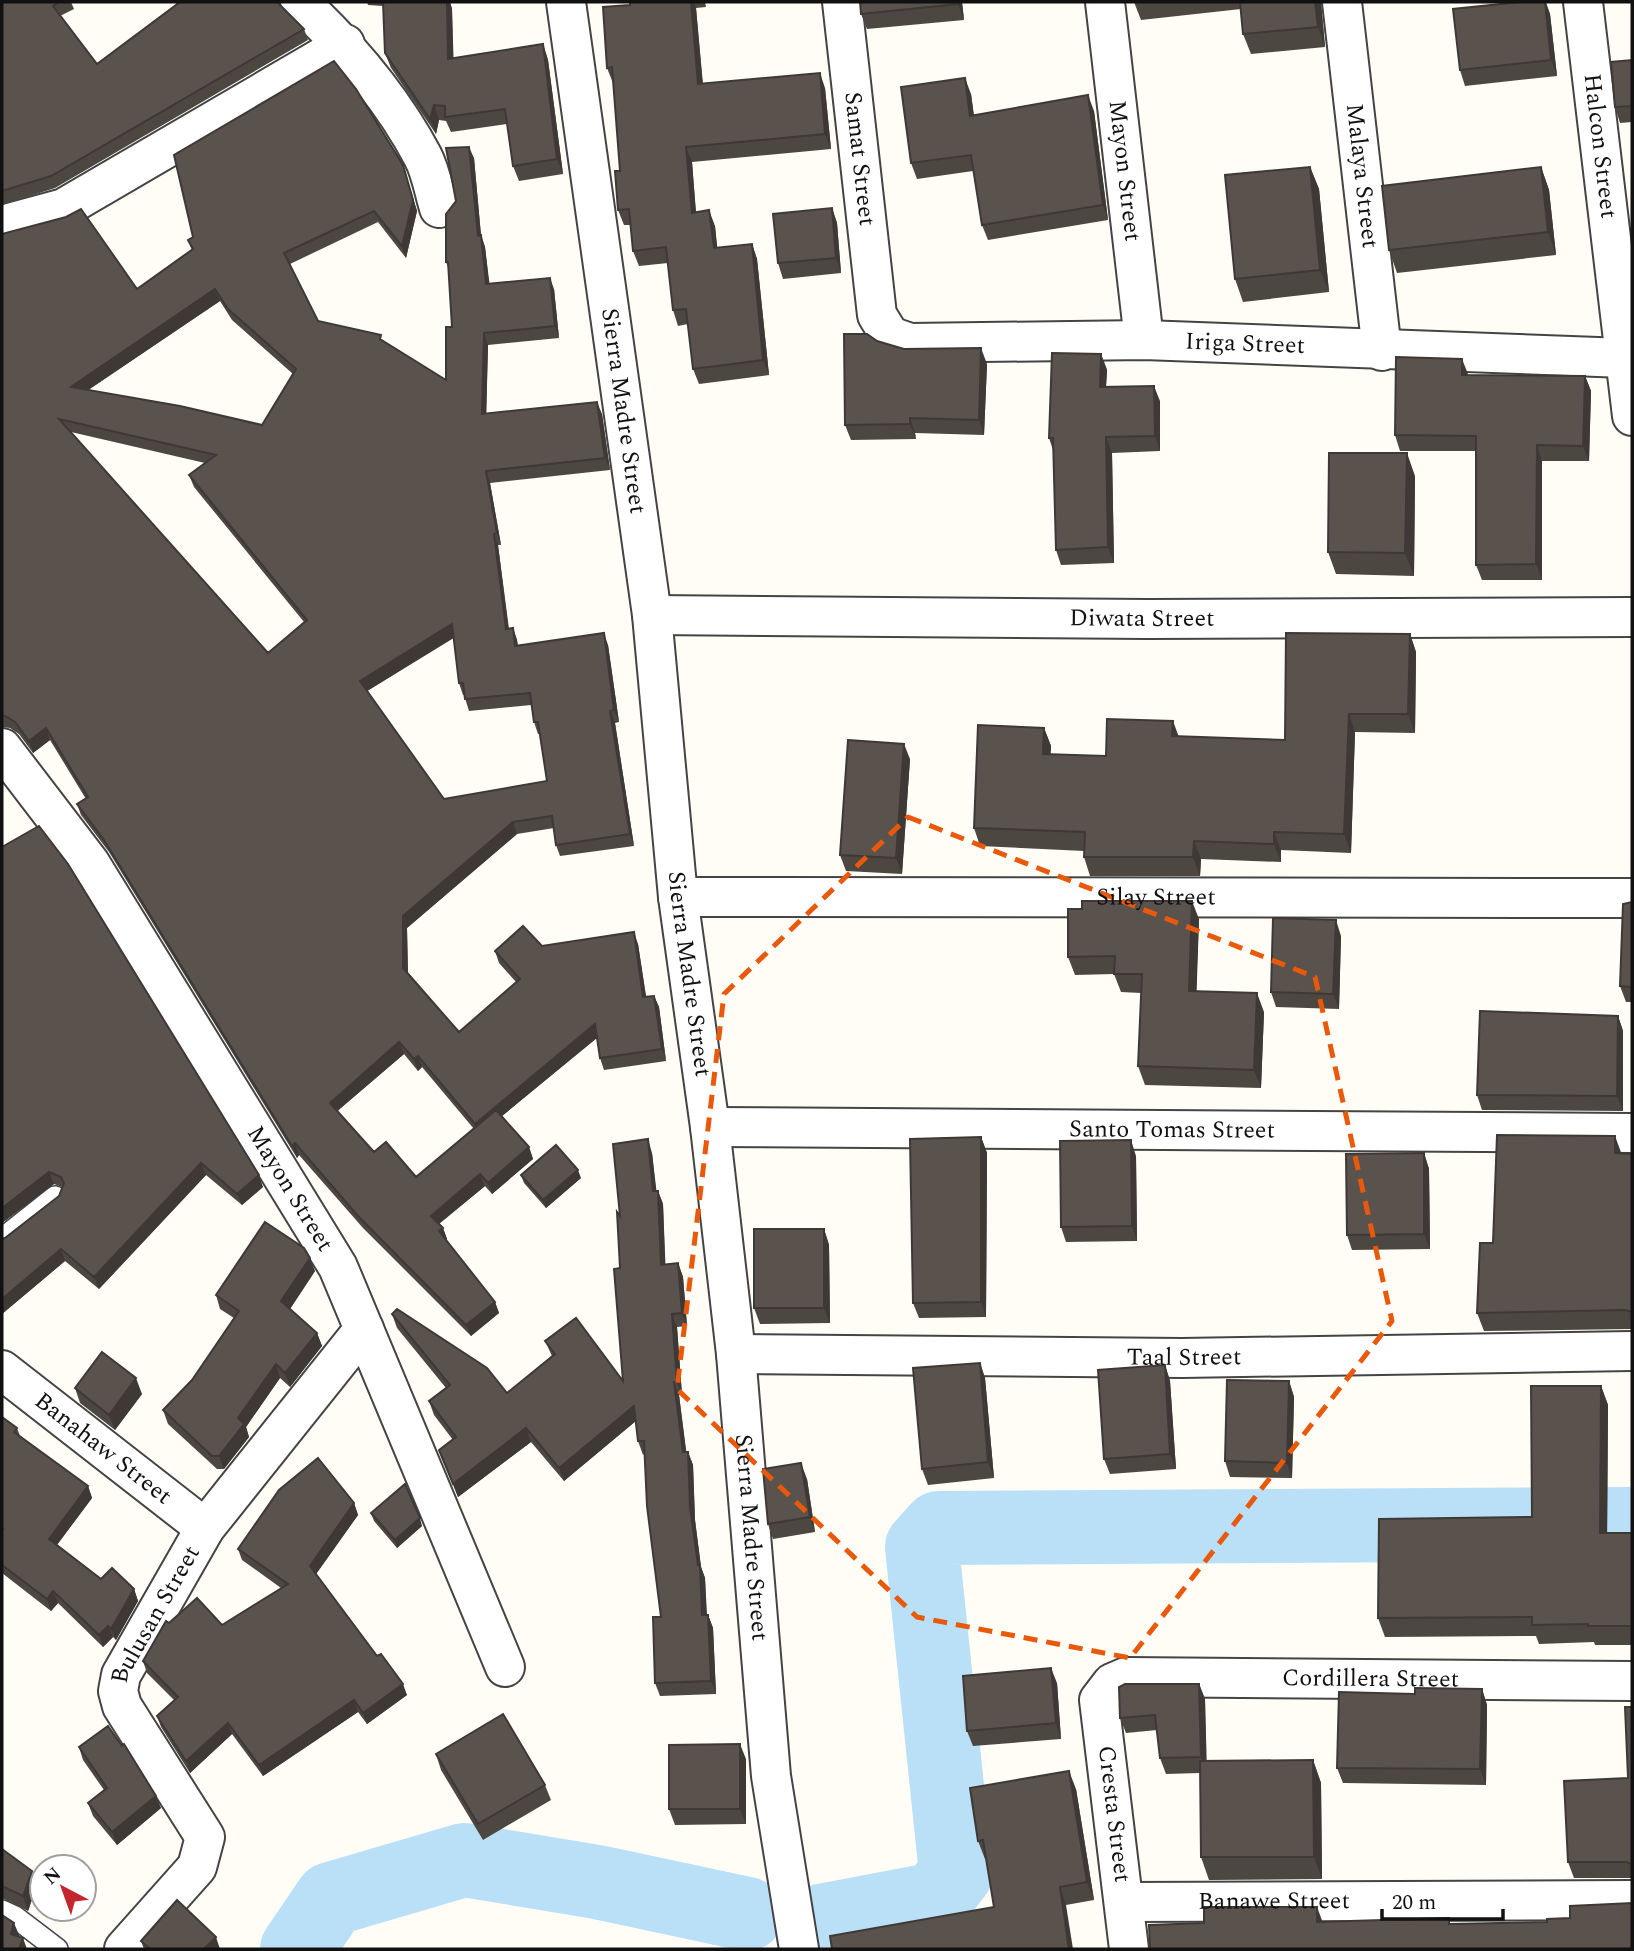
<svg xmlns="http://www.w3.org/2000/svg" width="1634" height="1951" font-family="Spectral,serif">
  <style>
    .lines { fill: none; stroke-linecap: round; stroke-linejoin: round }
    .river { stroke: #b9e0f7; stroke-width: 74 }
    .service-casing { stroke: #444; stroke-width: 24 }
    .minor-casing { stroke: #444; stroke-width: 42 }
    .service { stroke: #fff; stroke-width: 21 }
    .minor { stroke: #fff; stroke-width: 38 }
    .wall { fill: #4d4742; fill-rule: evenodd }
    .shaded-wall { fill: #3f3936 }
    .building { fill: #5a524d; stroke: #3f3936; stroke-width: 2; fill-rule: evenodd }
    .marked { fill: none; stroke: #e8590c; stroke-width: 5; stroke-dasharray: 14 9; stroke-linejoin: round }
    .labels { text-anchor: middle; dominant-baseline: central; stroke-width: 7; stroke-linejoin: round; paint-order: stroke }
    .street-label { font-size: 24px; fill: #111; stroke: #fff }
  </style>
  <rect width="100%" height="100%" fill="#fffdf5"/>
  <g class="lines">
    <path class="river" d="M820,1921l116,-22 20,-26 -34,-326 17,-19 693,-4
      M297,1949l34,-50 133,-39 133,22 150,32"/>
    <defs>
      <path id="service" d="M2,1239l53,-42
        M2,1911l13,6 42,32"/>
      <g id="minor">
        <path d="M300,2c48,45 92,96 123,155 8,15 11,35 16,51"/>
        <path id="s1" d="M566,2l86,613 26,282 32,230 26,227 35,422 28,173"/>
        <path id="s2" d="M842,2l35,313 13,21 20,7 234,-3 481,18"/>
        <path id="s3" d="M1105,2l39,338"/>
        <path id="s4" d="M1342,2l40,349"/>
        <path id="s5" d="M1583,2l49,414"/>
        <path d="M2,225l62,-17 281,-164"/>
        <path id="s6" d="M652,615l496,4 484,-2"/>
        <path id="s7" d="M2,748l88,115 248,404 167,400"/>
        <path id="s8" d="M678,897l954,1"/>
        <path id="s9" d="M710,1127l922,6"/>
        <path id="s10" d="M736,1354l446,4 450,-7"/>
        <path id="s11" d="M2,1370l203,158"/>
        <path id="s12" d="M1125,1902l507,-2"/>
        <path id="s13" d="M124,1949l73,-82 8,-30 -83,-131 -4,-15 3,-16 84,-147 159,-199"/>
        <path id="s14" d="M1129,1949l-30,-249 13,-17 14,-6 506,4"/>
      </g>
    </defs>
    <use href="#service" class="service-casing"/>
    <use href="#minor" class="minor-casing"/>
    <use href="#service" class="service"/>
    <use href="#minor" class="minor"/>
  </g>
  <path class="wall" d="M2,2h69l3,7 -14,7 37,48 80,-60 -3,-2h105l1,3 24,24 4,11 -253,148 -53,17z
    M367,2h83l2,7 1,49 90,-14 5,16 15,114 -44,7 -6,-15 -6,-42 -56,8 -5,-11 -7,-1 -3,14 -45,-66 -6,-15 -2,-47 -15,-1z
    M630,2h75l1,5 -10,1 7,76 122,4 6,61 -139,13 4,50 19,14 2,22 35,-4 5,15 12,116 -70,9 -6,-15 -5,-45 -10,2 -5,-16 -5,-47 -29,3 -6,-15 -2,-26h-7l-6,-15 2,-39 -7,-88 -6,-15 23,-63z
    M962,2l2,18 -97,9 -6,-15z
    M1134,2h187l4,45 -74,7 -8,-20 -2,-25 -100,11z
    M1520,2h26l4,12 7,62 -92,10 -5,-16z
    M1632,60v62l-12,1 -5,-16z
    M971,94l3,22 120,-5 14,109 -120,20 -6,-15 -9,-54 -56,8 -6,-16z
    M474,158l7,77 4,12 4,37 65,5 5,49 -71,7 -2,69h116l8,56 -120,13 11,62h-3l11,84 4,-1 4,12 1,6 90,-1 11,77 -4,1 19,123 -74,10 -4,-11 -2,-17 -37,6 -110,94 1,45 51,59 57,-50 -17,-19 -4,-12 47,-5 96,-2 8,53 8,-1 5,11 7,54 -62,9 -4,-12 -3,-20 -95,78 27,31 4,12 -41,35 -7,-8 -46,38 4,4 4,11 -1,1 49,62 4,11 -28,23 -108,-108 -64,-73 -2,3 -188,-306 -28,-37 -4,-11 9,-5 -36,-59 -17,13 -14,-19 -9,-6 -8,-1v-493l135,55 55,-39 -4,-10 215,-75 14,46 -11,47 -28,-36 -88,42 28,57 65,20 63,39 6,-53 -3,-57 -3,-8 10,-61zM220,301l12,19 61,54 -31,51 -174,-35zM71,432l134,31 -16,12 5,12 110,135 -36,31zM454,637l5,46 4,12h1l5,16 62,-6 3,17 4,12h2l7,47 -103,18 -77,-108zM404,1054l14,17 4,-4 52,62 -58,48 -42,-25 -37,-41z
    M1310,167l9,22 10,103 -86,10 -8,-23z
    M1541,167l8,23 7,65 -159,18 -8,-23z
    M832,208l5,15 4,50 -58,6 -5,-16z
    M877,341l27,8 83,15 -3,71 -69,-2 1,6 -65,1 -6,-15z
    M1101,354l6,16 -1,17 54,14v50l-48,2 2,110 -53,2 -5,-15 -3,-100 -4,-12z
    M1468,375l117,1 6,15 -2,70h-47v119h-60l-6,-15v-114h-76l-5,-16z
    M1415,476l-1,100 -78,-2 -8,-22z
    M1410,634l6,18 -1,81 -60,-1 -4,121 -70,-3v12l-80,-3 -1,17h-110l-6,-19v-6l-104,-5 -6,-18 70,-100 7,18 -1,8 56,2 72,-19 107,3z
    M910,759l-8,115 -56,-3 -6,-16z
    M2,847l261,340 -21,18 -36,-30 -107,114 -34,-28 -63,53v-75l3,-1 54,-42 3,-9 -8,-3 -52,39z
    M1632,902v100h-6l-6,-16z
    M1199,919l-3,73 68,20 -3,76 -116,-3 -7,-19 3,-73 -20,-1 -7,-18 -39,1 -7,-18z
    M1341,936l-2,73 -63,-2 -5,-15z
    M1618,1016l5,15v80l-141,-1 -5,-15z
    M981,1137l6,16 -1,164 -67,1 -6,-15z
    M652,1153l4,38h2l5,13 2,60 13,-1 5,14 4,49 -10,1 5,68h-3l7,57h2l5,13 2,55 6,47 4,11 2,37h1l5,13 3,66 -56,2 -5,-13 6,-66 -17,-163 -1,1 -5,-14 -2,-20 -72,60 -33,-39 -73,55 -19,-47 14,-10 -19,-25 -5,-14 17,-13 -49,-60 -5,-14 115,79 45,-37 -7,-15 78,40 -3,-113v-52z
    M1424,1153l5,16 1,80 -78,1 -5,-15z
    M1622,1154h10v175l-148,2 -7,-18z
    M1136,1156l1,85 -71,1 -5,-15z
    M521,1175l60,3 -35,30 -22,-25z
    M824,1229l5,16 1,78 -70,1 -6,-16z
    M315,1271l-25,38 27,24 5,13 -32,41 -10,-9 -34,49 3,10 -25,32h-7l-49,-45 -5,-14 29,-30 42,-62 -14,-9 -4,-14z
    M980,1363l5,15 9,100 -66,7 -6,-16z
    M1165,1365l5,16 6,88 -66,5 -6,-15z
    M1289,1381l5,16 -2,81 -62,-1 -5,-16z
    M1601,1386l7,19 -1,128h25v112h-37l-1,-3 -55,2 -3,-8 -151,1 -7,-19 154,-101z
    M75,1388l67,6 -27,36 -35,-27z
    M2,1417l15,11 3,8 68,50 4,12 -35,47 44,34 33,10 4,12 -22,39 -3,-3 -10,10 -45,-44 -7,8 -49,-38z
    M807,1479l8,53 -42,7 -5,-15z
    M354,1503l4,12 -42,59 91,121 -40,29 -9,-12 -95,64 -31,-42 -42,39 -29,-46 -4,-11 17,-16 -27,-27 -4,-12 26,-38 53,2 59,-37 -39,-28 -4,-11z
    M371,1513l51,13 -25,22 -23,-27z
    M1057,1683l4,56 -88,7 -6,-15z
    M1199,1684l6,15 1,62 107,-1 8,23 1,96 -113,1 -8,-23 -1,-84 -34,1 -6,-16 -3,-28 -31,3 -6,-15z
    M1482,1689l5,16 -1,80 -143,-2 -6,-15 78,-74z
    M1632,1707v171h-58l-6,-16 60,-84z
    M122,1746l39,62 -44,37 -24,-29 -5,-13 16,-13 -21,-30 -4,-13z
    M436,1754l109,31 6,15 -68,40 -42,-70z
    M746,1759v65l-71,1 -6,-16z
    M1076,1789l18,111 -28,5 -80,-46h-1l-7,-18z
    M2,1849l35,36 -9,26 -26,-13z
    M141,1941l79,8h-76z"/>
  <path class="shaded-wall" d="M447,2h3l2,7 2,65 -6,-15z
    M691,2h3l2,6 8,92 -6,-16z
    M958,2h4l2,18 -6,-16z
    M1315,2h6l4,45 -7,-20z
    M1545,2l5,12 7,62 -6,-16z
    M543,44l5,16 15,114 -6,-15z
    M820,73l5,15 6,61 -6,-15z
    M965,78l6,16 5,38 -6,-16z
    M1088,95l6,16 14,109 -5,-15z
    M434,105l5,15 -3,14 -6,-15z
    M469,147l5,11 8,89 -4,-11z
    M686,147l6,15 5,66 -5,-15z
    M403,165l14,46 -11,47 -4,-12z
    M1310,167l9,22 10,103 -9,-22z
    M1541,167l8,23 7,65 -8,-23z
    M832,208l5,15 4,50 -5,-15z
    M709,210l6,16 4,38 -5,-16z
    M481,235l4,12 6,49 -5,-12z
    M752,244l5,15 12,116 -6,-15z
    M550,278l4,11 5,49 -4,-12z
    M215,289l5,12 -145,98 -4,-12z
    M484,333l4,12 -2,81 -4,-12z
    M981,348l6,16 -3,71 -5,-15z
    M1101,354l6,16 -2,32 -5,-15z
    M1462,359l6,15 -1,16 -5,-15z
    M1585,376l6,15 -2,70 -6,-15z
    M1154,386l6,15v50l-5,-15z
    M597,402l5,12 8,56 -5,-12z
    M910,418l5,15 1,6 -6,-15z
    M1106,437l6,16 2,110 -6,-16z
    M1537,445l5,16v119l-6,-16z
    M1407,453l8,23 -1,100 -9,-23z
    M486,471l4,12 11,62 -4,-12z
    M494,534l4,11 12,96 -4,-12z
    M452,624l5,12 -93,57 -4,-12z
    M513,628l4,12 2,18 -4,-12z
    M604,633l4,12 11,77 -5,-12z
    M1410,634l6,18 -1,81 -7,-19z
    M610,711l5,12 19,123 -4,-12z
    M1349,714l6,18 -4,121 -7,-19z
    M1173,721l7,19 -8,-4z
    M46,728l4,12 -17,13 -4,-12z
    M1044,728l7,18 -1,27 -7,-19z
    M904,744l6,15 -8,115 -6,-16z
    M513,822l4,12 -110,94 1,52 -5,-12v-52z
    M1274,832l7,18v12l-7,-18z
    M1194,841l7,18 -1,17 -7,-19z
    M1192,901l7,18 -3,91 -7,-19z
    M1336,920l5,16 -2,73 -6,-15z
    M634,932l4,12 10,65 -5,-12z
    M1257,993l7,19 -3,76 -7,-18z
    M654,996l5,11 7,54 -4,-12z
    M1618,1016l5,15v80l-6,-15z
    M595,1024l4,12 -120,99 -4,-11z
    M399,1042l5,12 -70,60 -4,-11z
    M418,1056l4,11 -4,4 -4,-12z
    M1615,1136l7,19 -7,-2z
    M981,1137l6,16 -1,164 -5,-15z
    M648,1139l4,14 6,51 -5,-13z
    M1131,1140l5,16 1,85 -5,-15z
    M295,1143l4,12 -2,3 -5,-12z
    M529,1147l4,12 -41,35 -4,-11z
    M1424,1153l5,16 1,80 -6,-15z
    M201,1163l5,12 -107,114 -5,-12z
    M578,1170l3,8 -35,30 -3,-8z
    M49,1172l5,12 -52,39v-15z
    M480,1174l5,12 -50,41 -4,-11z
    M259,1175l4,12 -21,18 -5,-11z
    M658,1191l5,13 3,74 -5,-13z
    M443,1228l4,11 -3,4 -5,-12z
    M824,1229l5,16 1,78 -6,-15z
    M61,1249l4,12 -63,53v-15z
    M310,1258l5,13 -29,44 -5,-14z
    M678,1263l5,14 4,49 -5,-13z
    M495,1302l4,11 -28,23 -5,-11z
    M672,1314l5,13 5,68 -5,-13z
    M317,1333l5,13 -32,41 -5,-14z
    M980,1363l5,15 9,100 -6,-16z
    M276,1364l4,14 -34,49 3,10 -25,32 -5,-13 19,-38z
    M1165,1365l5,16 6,88 -6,-15z
    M136,1378l6,16 -27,36 -6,-15z
    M1289,1381l5,16 -2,81 -5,-15z
    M674,1382l5,13 9,70 -5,-13z
    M1601,1386l7,19 -1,147 -7,-19z
    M634,1406l4,13 -74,62 -5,-13z
    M526,1428l5,14 -73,55 -5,-13z
    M688,1452l5,13 2,55 6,47 4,11 2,50 -5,-13 -4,-50 -8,-58z
    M801,1463l6,16 8,53 -5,-15z
    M88,1486l4,12 -39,52 -4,-11z
    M354,1503l4,12 -44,62 -4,-11z
    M420,1518l2,8 -25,22 -2,-8z
    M134,1589l4,12 -22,39 -5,-11z
    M53,1591l5,12 -7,8 -4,-12z
    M708,1615l5,13 3,66 -5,-13z
    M108,1626l5,11 -10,10 -4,-12z
    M1051,1668l6,15 4,56 -5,-16z
    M403,1684l4,11 -40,29 -4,-11z
    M1199,1684l6,15 2,73 -6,-15z
    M1482,1689l5,16 -1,80 -6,-16z
    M354,1700l4,12 -95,64 -4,-11z
    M228,1723l4,11 -42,39 -4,-12z
    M740,1744l6,15v65l-6,-15z
    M1313,1760l8,23 1,96 -8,-22z
    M1069,1771l7,18 18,111 -7,-18z
    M156,1796l5,12 -44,37 -5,-13z
    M32,1871l5,14 -9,26 -5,-15z
    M1060,1887l6,18 7,44h-4z
    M1317,1907l6,16 -6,-1z
    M14,1923l6,14 -9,-3z
    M216,1937l4,12h-16z
    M23,1938l4,11h-8z"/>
  <path class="building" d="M2,2h58l-7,4 44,58 83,-62h98l2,3 24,24 -253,147 -49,15z
    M383,2h64l1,57 95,-15 14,115 -44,7 -8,-57 -60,8v-11l-11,-1 -4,14 -45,-66z
    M630,2h61l7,82 122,-11 5,61 -139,13 6,66 17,-3 5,38 38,-4 11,116 -70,9 -7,-60 -13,1 -7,-63 -33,4 -4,-42 -11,1 -3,-39h5l-8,-104 -5,1 -4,-61 27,-2z
    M860,2h98v2l-97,10z
    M1240,2h75l3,25 -75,7z
    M1520,2h25l6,58 -91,10 -7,-61z
    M1632,60v46l-17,1 -4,-45z
    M334,61l22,28 47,76 10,35 -11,46 -28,-35 -90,42 34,68 63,14 -1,4 66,41v-53h6l-4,-65h-2v-48l10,-13 -10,-53 23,-1 9,89 3,-1 5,49 64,-6 5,48 -71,7 -2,81 115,-12 8,56 -119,13 11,62 -3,1 12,95 7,-1 2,18 89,-13 10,77 -4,1 20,123 -74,11 -4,-29 -39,6 -110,94v52l56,64 61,-53 -25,-28 28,-25 19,20 92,-14 9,65 11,-1 8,53 -62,9 -5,-34 -120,100 -57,-68 -4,3 -15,-17 -69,61 44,49 12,-10 30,35 80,-67 33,37 -41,36 -8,-9 -49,42 12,12 -4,3 56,71 -29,23 -108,-109 -63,-73 -3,3 -188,-306 -27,-36 11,-7 -42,-69 -17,13 -14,-19 -10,-6 -3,-1v-481l64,-17 15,-8 56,80 56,-40 -5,-9 5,-3 -19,-82zM215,289l13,20 68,60 -34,56 -82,-19 -109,-19zM59,419l157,36 -27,20 118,145 -39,33zM452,624l7,59h4l2,16 65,-6 4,29h4l9,59 -103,18 -84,-118z
    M965,78l5,38 118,-21 15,110 -121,20 -11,-70 -60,8 -10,-76z
    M1310,167l10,103 -85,9 -10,-104z
    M1541,167l7,65 -159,18 -7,-64z
    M832,208l4,50 -58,5 -5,-49z
    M844,334h23l10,7 27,8 77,-1 -2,72 -69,-2v6l-65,1z
    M1052,353l49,1 -1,33 54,-1 1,50 -49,1 2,110 -52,3 -3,-112h-4z
    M1396,357l66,2v16l123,1 -2,70 -46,-1 -1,119 -60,1v-129l-81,-1z
    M1329,453h78l-2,100 -77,-1z
    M1286,633l124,1 -2,80h-59l-5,120 -70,-2v12l-80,-3 -1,16h-109l1,-25 -111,-4 4,-103 66,3 -1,26 63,2 1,-37 66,2 -1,15 113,4z
    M848,740l56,4 -8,114 -56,-3z
    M39,826l29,38 191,311 -22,19 -36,-31 -107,114 -33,-28 -59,50v-60l3,-1 54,-42 5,-13 -3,-6 -12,-5 -47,36v-361z
    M1082,901h110l-3,90 68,2 -3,77 -116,-4 4,-92h-28l1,-18 -47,1v-48h14z
    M1632,902v85l-12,-1 3,-82z
    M1273,918l63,2 -3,74 -62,-2z
    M1480,1011l138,5 -1,80 -140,-1z
    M1497,1135l118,1v17l17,1v158l-7,-2 -148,3 3,-70h13z
    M981,1137v165l-68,1 -3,-164z
    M648,1139l5,52h5l3,74 17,-2 4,50 -10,1 5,68h-3l9,70h5l2,55 8,58h2l2,50h6l3,66 -56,2 -2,-66h8l-14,-111 -3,-65h-6l-4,-35 -75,62 -33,-40 -73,56 -14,-34 17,-13 -27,-36 21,-16 -58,-71 5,-5 90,59 20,25 48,-39 -10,-13 31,-23 47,63 -9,-112 6,-1 -3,-56 3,4 -7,-72z
    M1131,1140l1,86 -71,1 -1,-86z
    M556,1145l22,25 -35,30 -22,-25z
    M1424,1153v81l-77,1 -1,-81z
    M265,1222l39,26 6,10 -29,43 36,32 -32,40 -9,-9 -38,54 6,6 -25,32h-7l-49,-46 29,-30 47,-69 -23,-16z
    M754,1229h70v79h-70z
    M102,1352l34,26 -27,37 -34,-27z
    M980,1363l8,99 -66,7 -9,-101z
    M1165,1365l5,89 -66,5 -6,-89z
    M1227,1380l62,1 -2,82 -62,-2z
    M1531,1386h70l-1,147h32v93h-44v-2l-56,1v-8l-154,1 1,-99 153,-2z
    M2,1417l15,11 -3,4 74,54 -39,53 52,40 11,-11 22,21 -23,40 -3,-3 -9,9 -46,-44 -6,8 -45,-34v-35l1,-1 -1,-1z
    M318,1458l36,45 -44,63 67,90 4,-2 22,30 -40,29 -9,-13 -95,65 -31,-42 -42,38 -29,-45 21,-19 -35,-36 23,-40 3,2 28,-25 25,27 66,-41 -50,-35 41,-59z
    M801,1463l9,54 -42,7 -5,-55z
    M405,1484l15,34 -25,22 -24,-27z
    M1051,1668l5,55 -89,8 -4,-55z
    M1125,1684h74l2,73 -41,1 -5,-43 -35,3 -1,-31z
    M1415,1688l67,1 -2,80 -143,-1 2,-76 76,2z
    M1625,1707h7v157l-6,-2h-58l-4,-81 64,-3z
    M503,1714l42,71 -67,39 -42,-70z
    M108,1726l14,20 2,-2 32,52 -44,36 -24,-29 19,-15 -28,-41z
    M740,1744v65h-71v-64z
    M1313,1760l1,97h-113l-1,-96z
    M1069,1771l18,111 -27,5 9,62h-237l-2,-13 164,-29 -11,-67 -5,1 -8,-53z
    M2,1849l30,22 -9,25 -21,-10z
    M177,1900l39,37 -12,12h-54l-9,-8z
    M1632,1903v46h-482l-1,-24 55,-2v-16h113v15l132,-4v6l98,-2v-3l23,-1v-12z
    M2,1915l12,8 -3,11 12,4 -4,11h-17z"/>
  <path class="marked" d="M908,817l407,160 77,344 -262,337 -213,-41 -240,-228 47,-395z"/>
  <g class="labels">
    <g class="street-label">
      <text stroke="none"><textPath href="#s5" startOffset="145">Halcon Street</textPath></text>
      <text stroke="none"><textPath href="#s2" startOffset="158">Samat Street</textPath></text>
      <text stroke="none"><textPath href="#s3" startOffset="170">Mayon Street</textPath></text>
      <text stroke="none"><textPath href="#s4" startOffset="175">Malaya Street</textPath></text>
      <text stroke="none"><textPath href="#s2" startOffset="696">Iriga Street</textPath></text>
      <text stroke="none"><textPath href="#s1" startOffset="413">Sierra Madre Street</textPath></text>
      <text stroke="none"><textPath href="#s6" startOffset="490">Diwata Street</textPath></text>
      <text stroke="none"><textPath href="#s8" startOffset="478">Silay Street</textPath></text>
      <text stroke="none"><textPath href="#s1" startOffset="980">Sierra Madre Street</textPath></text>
      <text stroke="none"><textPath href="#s9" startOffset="462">Santo Tomas Street</textPath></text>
      <text stroke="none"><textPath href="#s7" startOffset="527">Mayon Street</textPath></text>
      <text stroke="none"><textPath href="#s10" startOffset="448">Taal Street</textPath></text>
      <text stroke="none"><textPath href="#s11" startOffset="128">Banahaw Street</textPath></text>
      <text stroke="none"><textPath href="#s1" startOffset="1547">Sierra Madre Street</textPath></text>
      <text stroke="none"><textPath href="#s13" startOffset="397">Bulusan Street</textPath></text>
      <text stroke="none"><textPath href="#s14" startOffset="532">Cordillera Street</textPath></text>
      <text transform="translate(1114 1814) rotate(83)">Cresta Street</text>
      <text stroke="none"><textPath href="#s12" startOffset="149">Banawe Street</textPath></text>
    </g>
  </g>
  <rect width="1634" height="1951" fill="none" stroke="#111111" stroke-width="7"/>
  <g transform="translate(63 1888) rotate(319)"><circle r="33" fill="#ffffff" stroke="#a0a0a0" stroke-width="2"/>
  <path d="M0-5L12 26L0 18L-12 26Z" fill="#c4262e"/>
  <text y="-10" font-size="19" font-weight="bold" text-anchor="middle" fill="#111111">N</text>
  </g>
  <path d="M1382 1909v10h121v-10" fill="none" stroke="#111111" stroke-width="3.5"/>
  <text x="1392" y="1909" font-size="21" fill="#111111" stroke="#ffffff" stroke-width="5" paint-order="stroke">20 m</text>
</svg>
